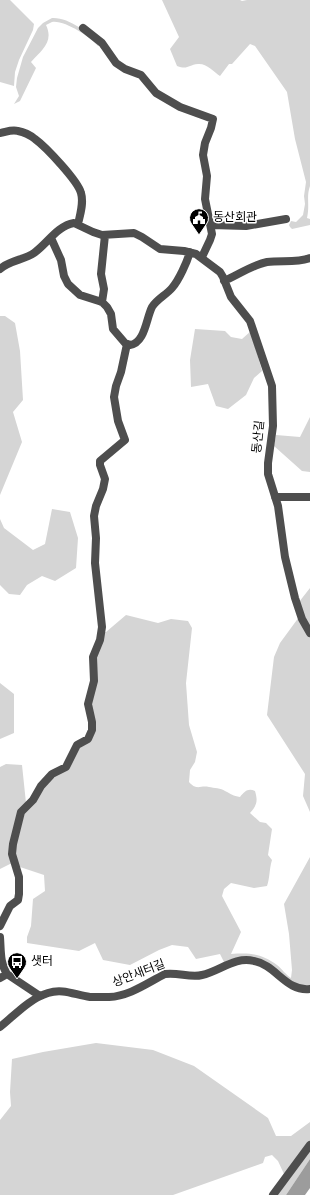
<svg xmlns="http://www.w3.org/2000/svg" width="310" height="1195" font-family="Overpass,'Noto Sans KR',sans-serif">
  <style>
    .green { fill: #d5d5d5 }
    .water { fill: #9c9c9c }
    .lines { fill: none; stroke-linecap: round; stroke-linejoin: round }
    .minor { stroke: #4e4e4e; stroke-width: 8 }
    .labels { text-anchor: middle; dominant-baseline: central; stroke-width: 3; stroke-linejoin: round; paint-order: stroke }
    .poi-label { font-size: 12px; fill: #000; stroke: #fff; text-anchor: start }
    .street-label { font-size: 12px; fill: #000; stroke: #fff }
  </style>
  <rect width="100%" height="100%" fill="#fff"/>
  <path class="green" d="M0,0h10l24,24 -1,6 -14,30 -4,12 -1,14 -14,-4z
    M162,0h78l2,1 5,-1h63v186c-4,11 0,19 -3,32l3,1v6l-18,4 -2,-2 -1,-2 2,-4 5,1 7,-7 2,-11 -1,-8 2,-14 -11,-43 -8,-47 -32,-46 -5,-2 -18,20h-3l-9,12c-6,-4 -14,-13 -22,-12 -10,1 -10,6 -21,2l-7,-17 9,-12z
    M52,18c17,-1 36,15 49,26l-3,2c-8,-9 -33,-26 -46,-24 -2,1 -4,2 -6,3 8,17 -4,25 -15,37l5,6 -16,33 -6,3 5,-8 -3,-9 1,-9 6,-21 15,-29 5,-5z
    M0,316h5l10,7 5,28 3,49 -10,12 9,30 -22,53z
    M195,329l30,2 6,6 11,2 9,-8 11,40 -8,7 -8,17 -18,14 -12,-3 -8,-22 -17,3 -1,-27z
    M310,417v55l-8,-1 -28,-25 2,-11 24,2z
    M52,509l18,3 8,26 -2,30 -21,13 -13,-5 -15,9 -7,10 -11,-1 -9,-9v-66l4,9 29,22 12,-6z
    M310,588v224l-7,-16 2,-22 -38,-59 7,-58 6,-14 19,-26v-15z
    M126,615l32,8 13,-4 17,2 4,7 -6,55 3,42 8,27 -2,10 -5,8 -1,12c8,9 11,3 20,5 5,1 12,1 16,4 6,3 8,5 15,6 5,-6 8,-9 15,-6 3,10 2,14 -5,22l10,9 6,1 6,6 -4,26 4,5c-3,10 -2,17 -5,26l-13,2 -23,-5 -7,6 -2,7 19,36 -10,22c19,-1 30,-1 46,11 5,4 9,10 14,13l1,-8 -3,-36 -5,-30 26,-47v129h-11l-41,-28c-12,-3 -23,-1 -34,4l-4,-8 -24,5 -8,-12 -16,-2 -13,5 -29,15 -27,-5 -8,-17 -16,8 -52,-8v-6l4,-11 2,-27 12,-8 -1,-16 -27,-9 -4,-7 9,-47 52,-59 14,-13 2,-32 4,-44 9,-32h3z
    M0,683l14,11v39l-14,6z
    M6,764l16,1 4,38 -14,60 -12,6v-102z
    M96,1043l57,7 41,16 74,52 8,18h15l19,-14v21l-26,31 -6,-13 -6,-6 -7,2 -2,6 -90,32h-173v-75l11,-14 -1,-14 2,-33 31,-7z
    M310,1147v12l-24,36h-11z"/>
  <path class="water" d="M310,1159v29l-5,7h-19z"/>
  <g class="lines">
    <path class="minor" d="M83,28l19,15 14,20 9,6 16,6 15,18 24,14 33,12 -2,9 -6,15 -2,12 4,21 -2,23 7,35 -2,6 -8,17
      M0,133c6,-1 12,-4 18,-2 6,1 12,4 17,8 11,8 43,42 46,54 3,10 -1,22 -3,31
      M211,225l35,1 40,-7
      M51,238l10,22 3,16 4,8 12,11 22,7 5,5 4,7 2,15 12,14 5,2c15,-2 16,-26 22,-38 5,-8 14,-12 20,-19 7,-8 15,-26 18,-36
      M0,269c10,-9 24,-9 34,-16 13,-9 23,-27 40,-30l19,9 9,3 32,-2 8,4 18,12 24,2 12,3 24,18 3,5 8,20 19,24 22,65 1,40 -5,37v11l10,32 7,51 10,41 7,21 8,14
      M224,281c14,-6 28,-16 43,-19 14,-2 30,1 43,-4
      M102,302l2,-13 -3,-15 4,-39
      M275,497h35
      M0,926l10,-20 8,-6 1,-6v-17l-7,-23 1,-10 8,-32 12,-12 8,-14 11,-12 14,-7 11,-22 11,-6 4,-9v-8l-4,-18 6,-23 -1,-24 7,-17 2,-13 -7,-64 1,-25 -2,-22 2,-10 7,-17 2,-10 -5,-14v-4l25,-21 -7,-19 -4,-24 2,-11 5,-14 6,-28
      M0,937c1,13 0,27 7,37l33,22
      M0,978l7,-4
      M0,1027c15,-12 29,-28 48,-34 15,-5 27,2 42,4 6,0 13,0 19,0 21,-1 38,-14 56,-23 13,-2 25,4 37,1 18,-4 33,-19 52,-14 22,4 32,31 56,28
      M273,1195l37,-50"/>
  </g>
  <defs>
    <symbol id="civic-pin" viewBox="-11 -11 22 30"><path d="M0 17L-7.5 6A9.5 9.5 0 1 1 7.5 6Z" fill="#000" stroke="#fff"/><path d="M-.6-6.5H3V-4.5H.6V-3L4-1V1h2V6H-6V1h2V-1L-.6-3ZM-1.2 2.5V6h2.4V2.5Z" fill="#fff"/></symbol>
    <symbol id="bus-pin" viewBox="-11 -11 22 30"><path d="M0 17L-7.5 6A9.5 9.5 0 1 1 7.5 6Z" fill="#000" stroke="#fff"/><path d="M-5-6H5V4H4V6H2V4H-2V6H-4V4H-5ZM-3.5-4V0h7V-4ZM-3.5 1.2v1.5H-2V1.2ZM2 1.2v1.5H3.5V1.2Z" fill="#fff"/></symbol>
  </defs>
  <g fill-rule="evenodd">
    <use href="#civic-pin" x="188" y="207" width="22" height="30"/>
    <use href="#bus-pin" x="6" y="951" width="22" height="30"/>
  </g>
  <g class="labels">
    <g class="poi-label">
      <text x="213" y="218">동산회관</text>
      <text x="31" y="962">샛터</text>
    </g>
    <g class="street-label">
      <text transform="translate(259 437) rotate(-84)">동산길</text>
      <text transform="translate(139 974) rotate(-21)">상안새터길</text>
    </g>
  </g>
</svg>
